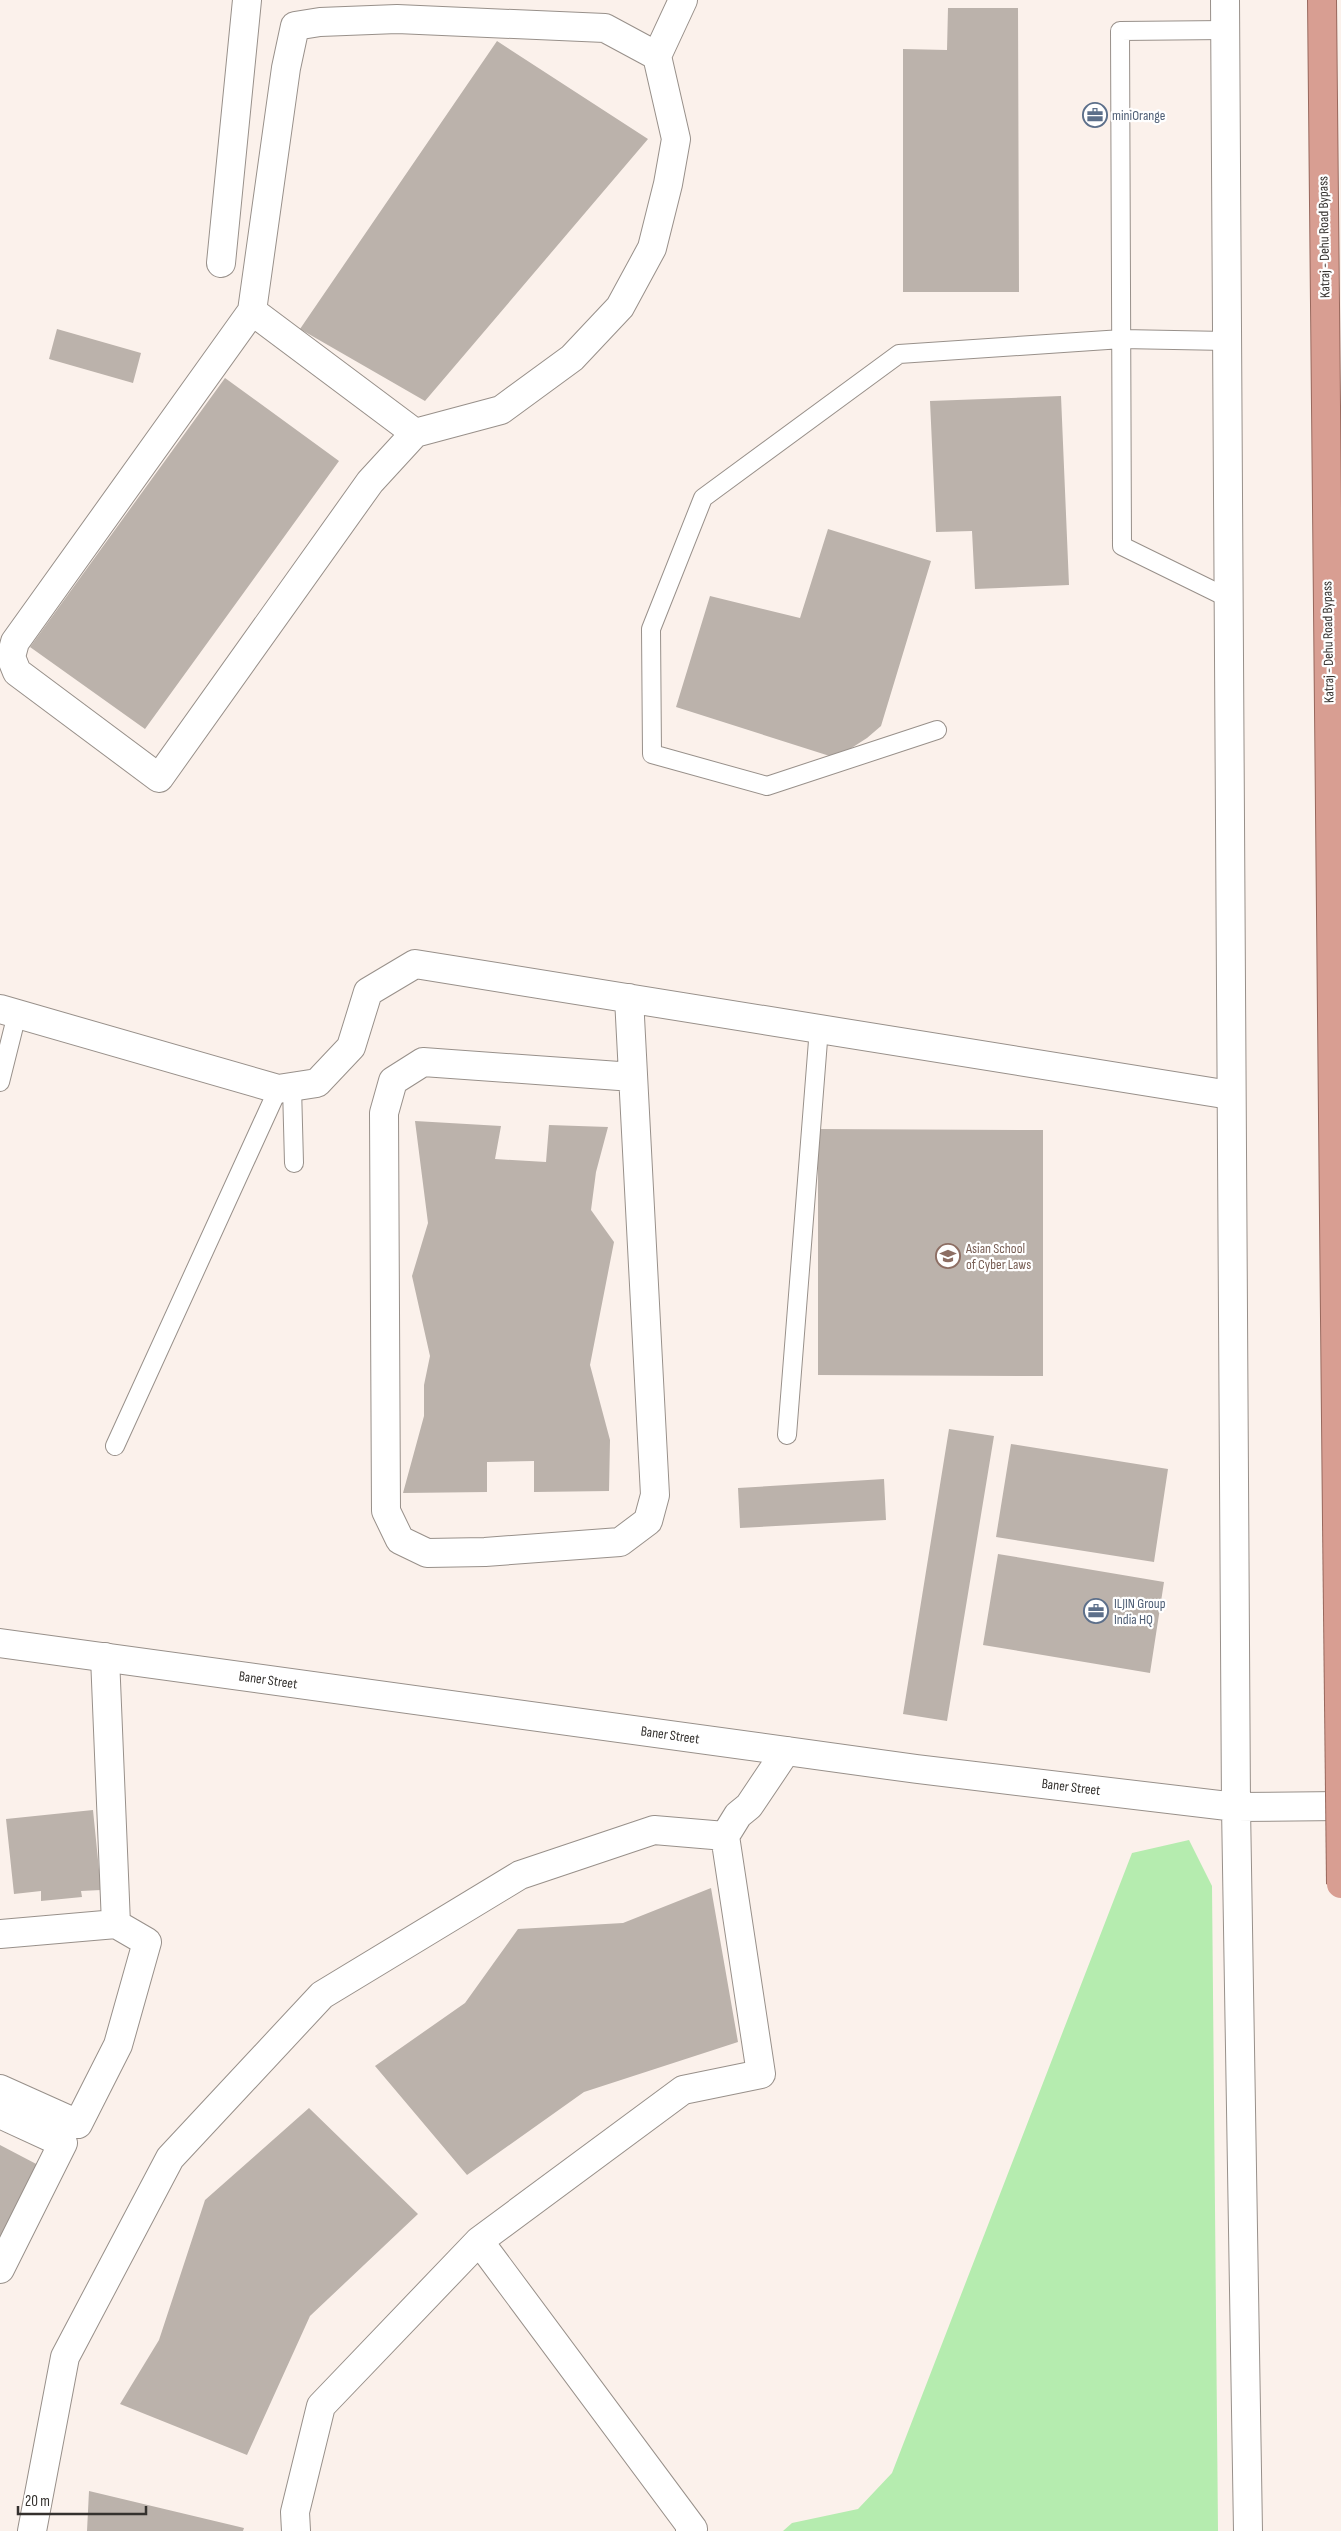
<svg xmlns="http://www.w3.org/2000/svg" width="1341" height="2531" font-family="'Sofia Sans Condensed',sans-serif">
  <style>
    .green { fill: #b5ecaf }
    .building { fill: #bbb2ab }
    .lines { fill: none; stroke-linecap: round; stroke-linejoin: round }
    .service-casing { stroke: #98908a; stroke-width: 20 }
    .minor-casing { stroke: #98908a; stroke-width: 30 }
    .tertiary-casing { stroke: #98908a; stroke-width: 30 }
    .trunk-casing { stroke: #98685d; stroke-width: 30 }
    .service { stroke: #fff; stroke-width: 18 }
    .minor { stroke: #fff; stroke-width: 28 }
    .tertiary { stroke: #fff; stroke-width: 28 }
    .trunk { stroke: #d89e92; stroke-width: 28 }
    .trunk-bridge-casing { stroke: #98685d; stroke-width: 30; stroke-linecap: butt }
    .trunk-bridge { stroke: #d89e92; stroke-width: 28 }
    .labels { text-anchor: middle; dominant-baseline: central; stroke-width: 4.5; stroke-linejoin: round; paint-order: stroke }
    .service-label { font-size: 14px; fill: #4e5e75; stroke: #fff; text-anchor: start }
    .street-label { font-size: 14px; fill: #34312e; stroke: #fff }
    .education-label { font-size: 14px; fill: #785e54; stroke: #fff; text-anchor: start }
  </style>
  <rect width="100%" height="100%" fill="#fbf1eb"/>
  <path class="green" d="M1189,1840l23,46 6,645h-435l9,-8 66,-14 34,-36 240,-620z"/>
  <path class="building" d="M948,8h70l1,284h-116v-243l44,1z
    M497,41l151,98 -223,262 -125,-72z
    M57,329l84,24 -8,30 -84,-24z
    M225,378l114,83 -194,268 -115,-82z
    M1061,396l8,189 -94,4 -3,-58 -36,1 -6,-131z
    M828,529l103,32 -50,165 -14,12 -31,20 -160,-51 34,-111 90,22z
    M415,1121l86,5 -6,33 51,3 3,-37 59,2 -12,45 -5,38 23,32 -24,123 20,75 -1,51 -75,1v-31l-47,1v30l-84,1 21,-77v-31l6,-29 -18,-80 16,-53z
    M818,1129l225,1v246l-225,-1z
    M949,1429l45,7 -47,285 -44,-7z
    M1011,1444l157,25 -14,93 -158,-25z
    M884,1479l2,41 -146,8 -2,-40z
    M998,1554l166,28 -14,91 -167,-28z
    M93,1810l8,80 -20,1 1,6 -41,4v-10l-27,3 -8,-75z
    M711,1888l27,154 -154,50 -117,83 -92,-109 90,-63 53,-74 105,-6z
    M309,2108l109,106 -108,102 -63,139 -127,-51 39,-64 46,-140z
    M0,2145l42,22 -42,79z
    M89,2491l155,37 -1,3h-156z"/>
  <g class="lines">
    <defs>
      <path id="service" d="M1225,30l-105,1 2,515 106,52
        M937,730l-170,56 -115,-32 -1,-125 52,-131 196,-144 223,-15 104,2
        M0,1082l17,-68
        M292,1087l2,76
        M787,1435l32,-407
        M115,1446l163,-357"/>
      <path id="minor" d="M657,56l-52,-28 -208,-9 -77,3 -25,4 -9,42 -34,243 -237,331 -4,15 6,15 142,106 211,-296 45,-49 86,-23 71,-52 48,-51 32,-59 16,-64 8,-45 -19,-83 26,-56
        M221,263l26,-263
        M252,311l163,122
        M629,998l26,497 -7,26 -28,21 -135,10 -58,1 -27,-13 -14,-29 -2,-398 9,-32 30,-19 210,15
        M0,1009l278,80 39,-6 34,-36 17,-55 47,-28 815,131
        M105,1657l11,267
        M0,1934l116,-10 31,18 -29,103 -40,79 -78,-35
        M0,2114l63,29 -63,126
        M32,2531l33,-174 105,-199 152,-163 198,-120 134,-45 71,6
        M296,2531l-1,-19 26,-106 158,-165
        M690,2531l3,-2 -214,-288 204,-151 78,-16 -36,-238 13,-21 11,-9 37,-55"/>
      <path id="tertiary" d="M1225,0l11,1807 12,724
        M0,1643l917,126 319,38 105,-1"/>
      <path id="trunk" d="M1322,0l15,1522"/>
    </defs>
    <use href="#service" class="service-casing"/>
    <use href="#minor" class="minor-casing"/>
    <use href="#tertiary" class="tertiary-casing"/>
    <use href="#trunk" class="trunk-casing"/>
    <use href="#service" class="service"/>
    <use href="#minor" class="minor"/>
    <use href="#tertiary" class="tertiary"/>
    <use href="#trunk" class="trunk"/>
    <defs>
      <path id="trunk-bridge" d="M1337,1522l4,362"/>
    </defs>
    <use href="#trunk-bridge" class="trunk-bridge-casing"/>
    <use href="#trunk-bridge" class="trunk-bridge"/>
  </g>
  <defs>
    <symbol id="office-ring" viewBox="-11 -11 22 22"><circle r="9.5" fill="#fff" stroke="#5c6f8a" stroke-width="1.5"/><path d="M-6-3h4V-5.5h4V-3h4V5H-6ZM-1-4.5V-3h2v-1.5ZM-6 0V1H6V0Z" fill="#5c6f8a"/></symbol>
    <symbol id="university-ring" viewBox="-11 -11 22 22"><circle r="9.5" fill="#fff" stroke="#8d6e63" stroke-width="1.5"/><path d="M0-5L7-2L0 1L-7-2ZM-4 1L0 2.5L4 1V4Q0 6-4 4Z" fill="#8d6e63"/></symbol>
  </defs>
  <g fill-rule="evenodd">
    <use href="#office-ring" x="1081" y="101" width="28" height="28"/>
    <use href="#university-ring" x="934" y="1242" width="28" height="28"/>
    <use href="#office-ring" x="1082" y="1597" width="28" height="28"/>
  </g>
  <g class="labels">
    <g class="service-label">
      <text x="1112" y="115">miniOrange</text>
      <text x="1114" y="1603">ILJIN Group<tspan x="1114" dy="16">India HQ</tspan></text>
    </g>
    <g class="street-label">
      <text transform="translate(1324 237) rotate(-91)">Katraj - Dehu Road Bypass</text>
      <text transform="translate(1328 642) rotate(-91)">Katraj - Dehu Road Bypass</text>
      <text transform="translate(268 1680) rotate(8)">Baner Street</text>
      <text transform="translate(670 1735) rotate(8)">Baner Street</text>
      <text transform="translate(1071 1787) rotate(7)">Baner Street</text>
    </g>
    <g class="education-label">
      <text x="966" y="1248">Asian School<tspan x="966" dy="16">of Cyber Laws</tspan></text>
    </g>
  </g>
  <path d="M18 2506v8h128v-8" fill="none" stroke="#34312e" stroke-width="2.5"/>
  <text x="25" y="2506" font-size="15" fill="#34312e" stroke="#ffffff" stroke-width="4" paint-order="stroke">20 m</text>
</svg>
